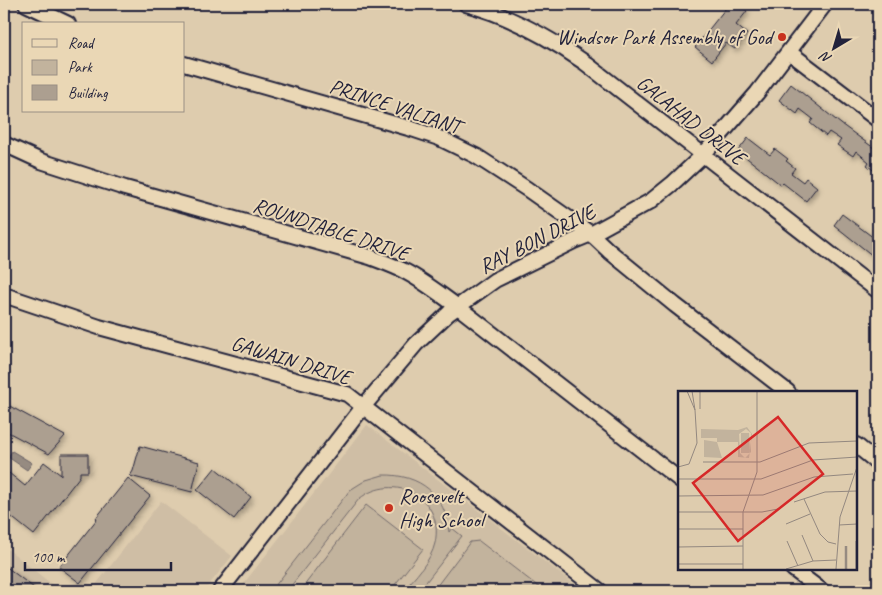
<svg xmlns="http://www.w3.org/2000/svg" width="882" height="595" font-family="Caveat,sans-serif">
  <style>
    .built { fill: #cfbea5 }
    .green { fill: #c2b39d; stroke: #726a6c }
    .water { fill: #968b81; stroke: #686165 }
    .building { fill: #ac9f90; stroke: #22223b; filter: url(#shadow) }
    .lines { fill: none; stroke-linecap: round; stroke-linejoin: round }
    .minor-casing { stroke: #22223b; stroke-width: 18 }
    .minor { stroke: #ead7b5; stroke-width: 14 }
    .poi-dot { fill: #c8321e; stroke: #ead7b5; stroke-width: 2 }
    .labels { text-anchor: middle; dominant-baseline: central; stroke-width: 4; stroke-linejoin: round; paint-order: stroke }
    .poi-label { font-size: 21px; fill: #22223b; stroke: #ead7b5; text-anchor: end }
    .street-label { font-size: 21px; fill: #22223b; stroke: #ead7b5 }
    .inset-river { fill: none; stroke: #968b81; stroke-width: 2.5 }
    .inset-road { fill: none; stroke: #938880; stroke-width: 1 }
    .view { fill: #d62828; fill-opacity: 0.15; stroke: #d62828; stroke-width: 2.5 }
    .inset-edge { fill: none; stroke: #22223b; stroke-width: 2.5 }
  </style>
  <defs>
    <filter id="shadow"><feDropShadow dx="2.5" dy="2.5" stdDeviation="2.5" flood-color="#0004"/></filter>
  </defs>
  <rect width="100%" height="100%" fill="#deccae"/>
  <filter id="ink" filterUnits="userSpaceOnUse"><feTurbulence type="fractalNoise" baseFrequency=".02" numOctaves="2"/><feDisplacementMap in="SourceGraphic" scale="10" xChannelSelector="R" yChannelSelector="G"/><feConvolveMatrix kernelMatrix="1 2 1 2 8 2 1 2 1" color-interpolation-filters="sRGB"/></filter>
  <g filter="url(#ink)">
    <path class="built" d="M367,425l216,166h-345z
      M161,501l71,55 -28,35h-113z
      M4,546l56,45h-56z"/>
    <path class="green" d="M383,475c37,-1 63,20 66,57l3,-4 10,8 -43,55h-16c12,-14 28,-30 32,-48 10,-45 -41,-72 -76,-44l-72,92h-16l79,-101 16,-10z
      M366,505l57,44 -33,42h-90z
      M479,541l65,50h-111l37,-49z"/>
    <path class="water" d="M12,451l20,12 -5,7 -19,-13z"/>
    <path class="building" d="M729,4h8l10,7 -11,14 11,9 -12,15 -9,-6 -14,18 -17,-14z
      M791,84l50,40 37,27v23l-11,-9 2,-3 -13,-11 -3,5 -16,-11 4,-5 -12,-8 -3,4 -16,-13 3,-4 -13,-10 -3,5 -18,-14z
      M748,138l22,17 5,-6 13,10 -2,2 9,7 -4,5 12,9 3,-4 11,9 -11,14 -23,-18 -2,2 -43,-34z
      M842,214l36,27v19l-44,-35z
      M4,403l61,33 -16,18 -45,-24z
      M140,446l59,16 -7,30 -62,-16 3,-5z
      M61,454h27v18h-8v4l-46,59 -30,-24v-42l21,17 19,-24 17,13z
      M215,468l36,29 -17,22 -37,-29z
      M128,478l22,18 -70,87 -21,-16 38,-48 -1,-1z
      M4,565l34,26h-34z"/>
    <g class="lines">
      <defs>
        <path id="minor" d="M26,4l42,20
          M466,4c42,11 82,33 118,58l294,229
          M789,52l89,68
          M184,64l228,65 27,9 37,18 51,33 64,45 18,17 66,54 113,87
          M4,144l37,17 84,27 245,69c13,5 25,9 36,15 19,10 35,23 52,35l222,173
          M4,295l95,32 248,67 253,197
          M856,445l22,18
          M793,569l29,22
          M220,591l143,-184 53,-63 33,-31 46,-33 79,-39 17,-7 60,-33 21,-17 31,-29 54,-62 68,-89"/>
      </defs>
      <use href="#minor" class="minor-casing"/>
      <use href="#minor" class="minor"/>
    </g>
  </g>
  <g class="poi-dot">
    <circle cx="782" cy="37" r="5"/>
    <circle cx="389" cy="508" r="5"/>
  </g>
  <g class="labels">
    <g class="poi-label">
      <text x="772" y="37">Windsor Park Assembly of God</text>
      <text x="399" y="496" text-anchor="start">Roosevelt<tspan x="399" dy="24">High School</tspan></text>
    </g>
    <g class="street-label">
      <text transform="translate(395 106) rotate(18)">PRINCE VALIANT</text>
      <text transform="translate(691 120) rotate(38)">GALAHAD DRIVE</text>
      <text transform="translate(331 229) rotate(18)">ROUNDTABLE DRIVE</text>
      <text transform="translate(537 239) rotate(-27)">RAY BON DRIVE</text>
      <text transform="translate(291 360) rotate(17)">GAWAIN DRIVE</text>
    </g>
  </g>
  <g transform="translate(678 391)">
    <rect width="179" height="179" fill="#deccae"/>
    <path d="M69,36l5,7 -3,24 -11,-1v-15h-21l5,16 -18,-1v-17l13,2v-4h-16v-9l37,1zM68,38l5,4v19l-6,6 -5,-5 -1,-19zM63,42h8l1,20h-9z" fill="#c2b39d" fill-rule="evenodd"/>
    <path class="inset-river" d="M168,155v23"/>
    <path class="inset-road" d="M14,0l3,19M22,0v18M25,71h57l49,-19 48,-2M0,76l11,-3 8,-21 -2,-33 -8,-19M0,88h83l52,-19 44,-3M0,105l85,-1 51,-18 39,-3M126,108l16,35 8,8 8,2M116,111l31,-10 32,-1M0,121h84l16,-3M108,133l24,-10M161,134l18,-1M0,138h65M124,144l11,26M109,150l11,25M0,156l65,-1M0,173h65M65,178v-57l14,-40v-81M108,178l27,-8 23,-1M158,178l4,-52 17,-50M178,178v-28"/>
    <path class="view" d="M100,26l45,57 -85,67 -45,-58z"/>
    <rect width="179" height="179" class="inset-edge"/>
  </g>
  <rect width="882" height="595" fill="none" stroke="#ead7b5" stroke-width="20"/>
  <rect x="10" y="10" width="862" height="575" fill="none" stroke="#22223b" stroke-width="2" filter="url(#ink)"/>
  <rect x="22" y="22" width="162" height="90" fill="#ead7b5" stroke="#9a8f84"/>
  <rect x="32" y="39" width="25" height="8" fill="#ead7b5" stroke="#9a8f84"/>
  <text x="68" y="48" font-size="15" fill="#22223b">Road</text>
  <rect x="32" y="60" width="25" height="15" fill="#c2b39d" stroke="#9a8f84"/>
  <text x="68" y="72" font-size="15" fill="#22223b">Park</text>
  <rect x="32" y="85" width="25" height="15" fill="#ac9f90" stroke="#9a8f84"/>
  <text x="68" y="98" font-size="15" fill="#22223b">Building</text>
  <g transform="translate(834 48) rotate(218)" stroke="#ead7b5" stroke-width="4" paint-order="stroke">
  <path d="M0-4L9 19L0 12L-9 19Z" fill="#22223b"/>
  <text y="-8" font-size="14" font-weight="bold" text-anchor="middle" fill="#22223b">N</text>
  </g>
  <path d="M25 562v8h146v-8" fill="none" stroke="#22223b" stroke-width="2.5"/>
  <text x="32" y="562" font-size="15" fill="#22223b" stroke="#ead7b5" stroke-width="4" paint-order="stroke">100 m</text>
</svg>
